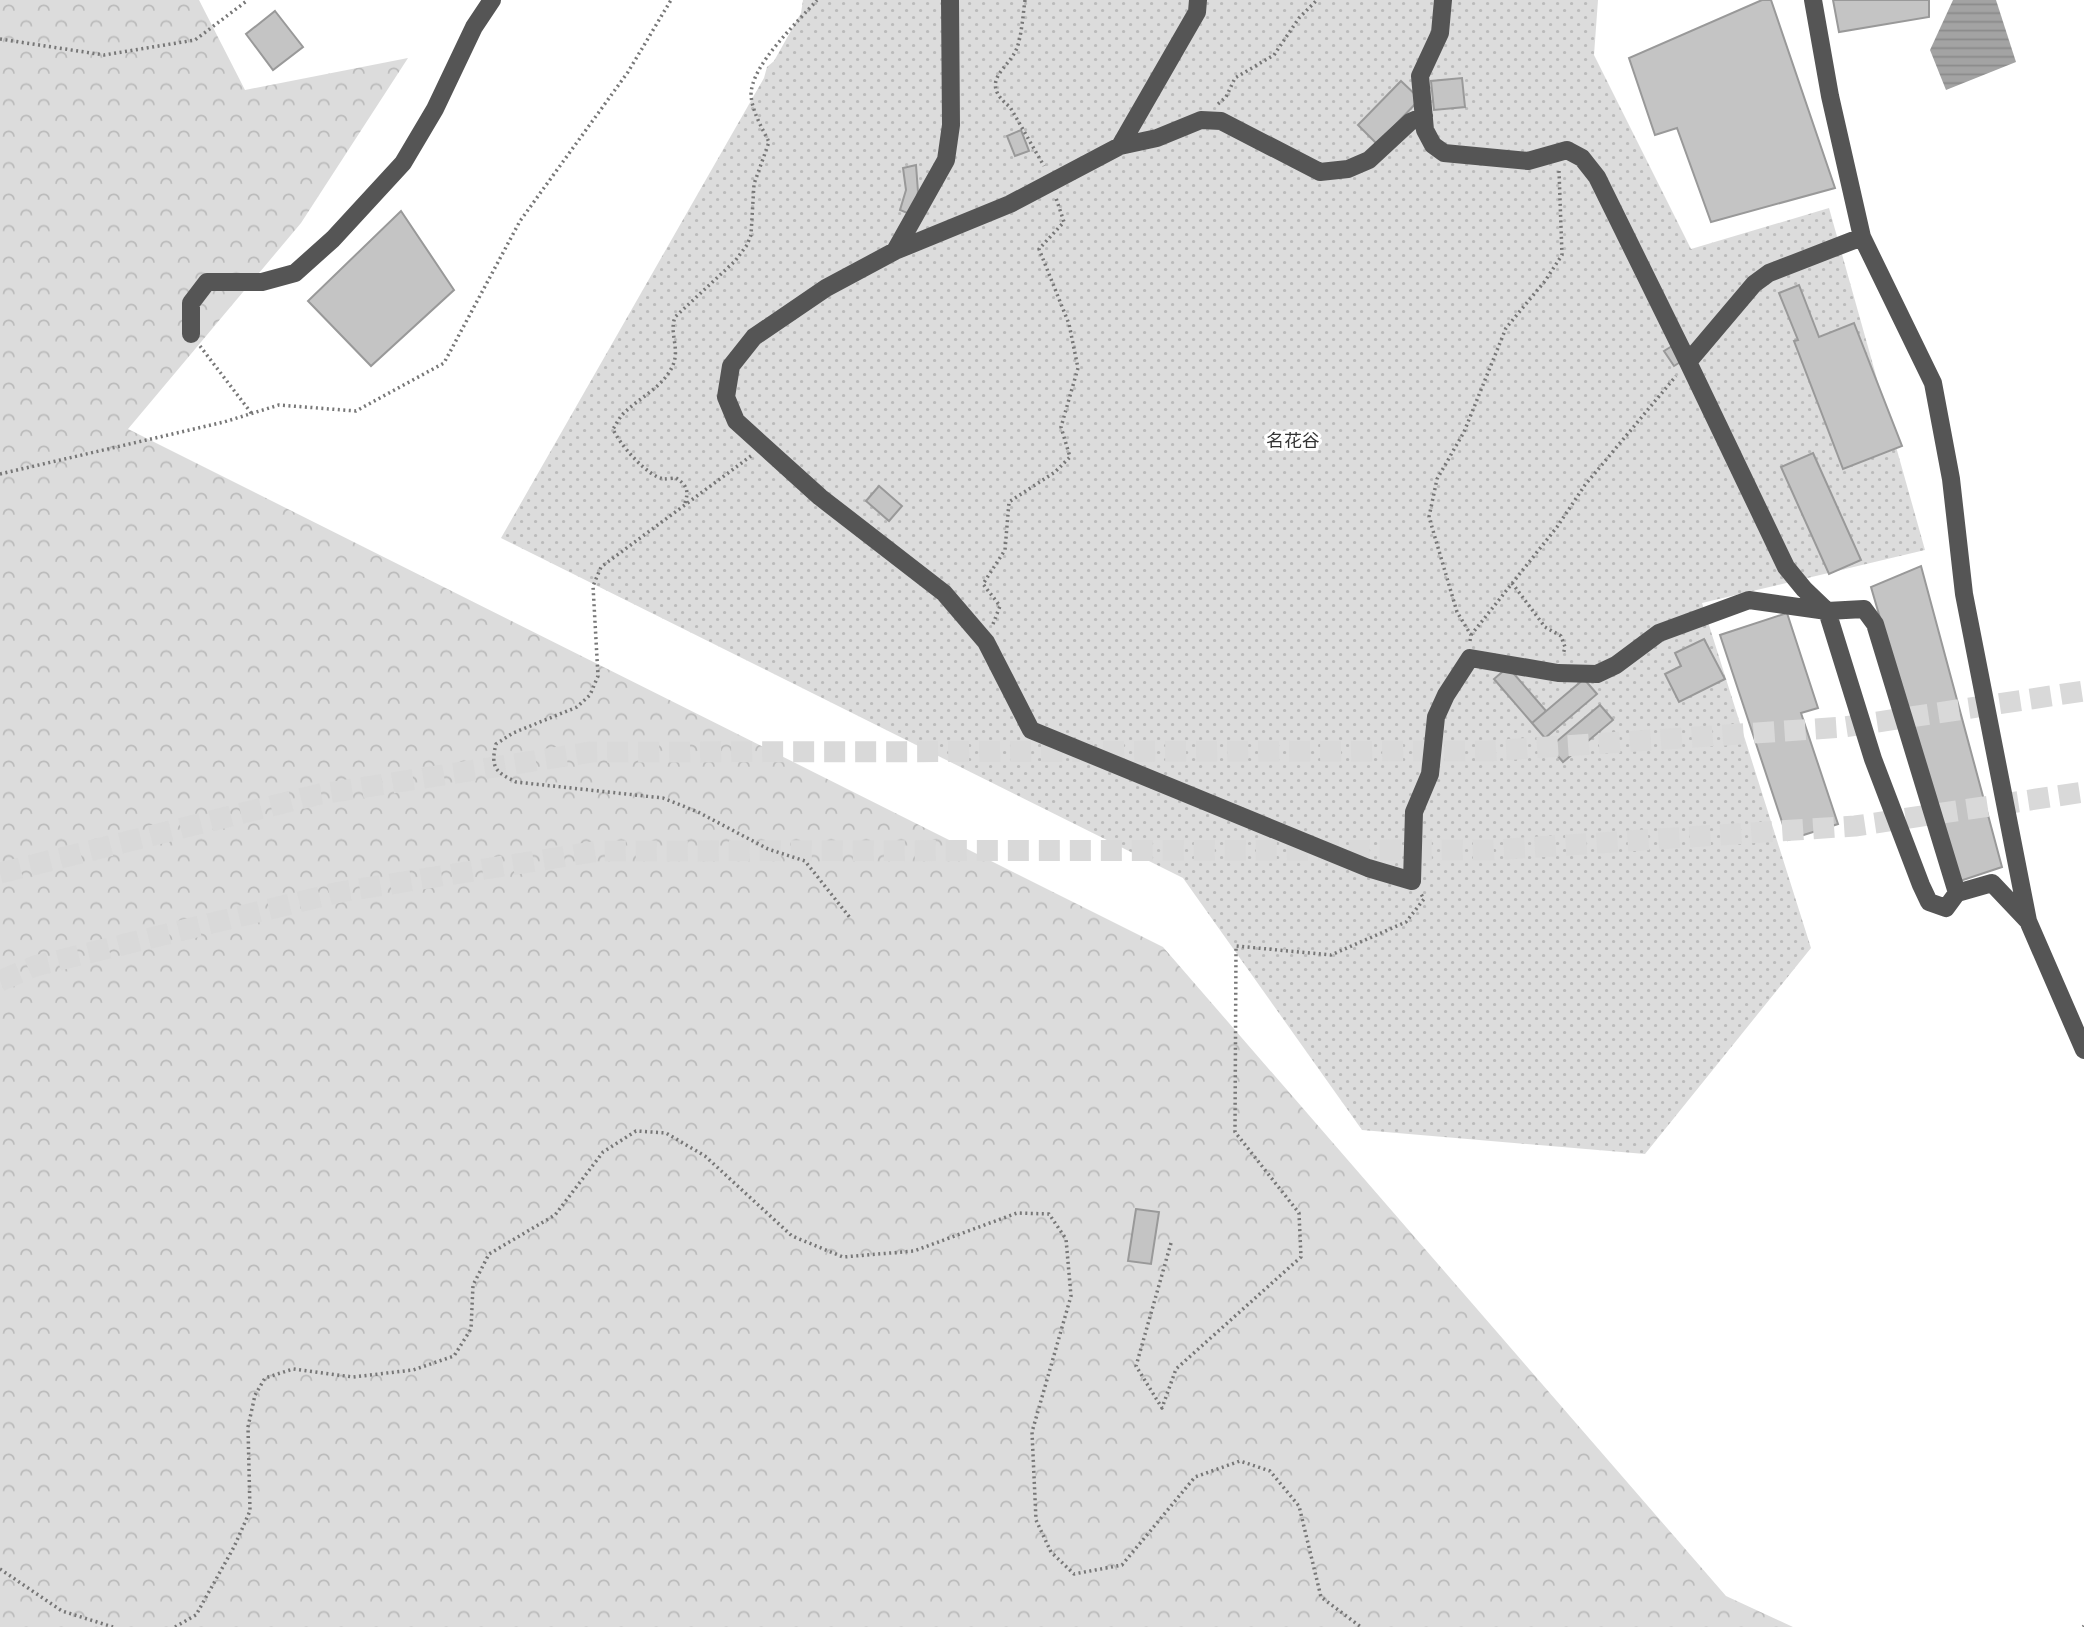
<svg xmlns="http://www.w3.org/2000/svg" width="2084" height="1627" font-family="'Golos Text','Noto Sans SC',sans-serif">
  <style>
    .grass { fill: url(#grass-dots) }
    .forest { fill: url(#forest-crowns) }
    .water { fill: url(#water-rules) }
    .building { fill: #c4c4c4; stroke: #999; stroke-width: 2 }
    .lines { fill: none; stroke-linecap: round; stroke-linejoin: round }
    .highway-tunnel { stroke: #d9d9d9; stroke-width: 21; stroke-dasharray: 21 10; stroke-linecap: butt }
    .path { stroke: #777; stroke-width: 3.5; stroke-dasharray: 2 3.5; stroke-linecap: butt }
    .minor { stroke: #555; stroke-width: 18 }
    .labels { text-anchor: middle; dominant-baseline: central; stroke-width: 6; stroke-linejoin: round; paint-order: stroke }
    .park-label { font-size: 18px; fill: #333; stroke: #fff }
  </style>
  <defs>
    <pattern id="grass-dots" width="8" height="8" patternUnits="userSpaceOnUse" patternTransform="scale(1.75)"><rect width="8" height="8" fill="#dcdcdc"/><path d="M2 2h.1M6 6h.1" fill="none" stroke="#bbb" stroke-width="1.8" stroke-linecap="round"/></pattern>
    <pattern id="forest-crowns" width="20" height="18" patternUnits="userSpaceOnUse" patternTransform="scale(1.75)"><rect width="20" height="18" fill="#dcdcdc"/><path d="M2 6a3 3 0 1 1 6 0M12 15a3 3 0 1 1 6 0" fill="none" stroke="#bbb"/></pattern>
    <pattern id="water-rules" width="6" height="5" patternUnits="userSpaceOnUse" patternTransform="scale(1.75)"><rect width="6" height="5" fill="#a3a3a3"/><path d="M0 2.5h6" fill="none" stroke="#8b8b8b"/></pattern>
  </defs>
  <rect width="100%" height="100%" fill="#fff"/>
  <path class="grass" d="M803,0h795l-4,55 97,194 138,-41 96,342 -223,53 109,345 -166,206 -283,-24 -179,-252 -682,-340 263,-460 3,-11 7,-6 27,-48z"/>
  <path class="forest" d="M0,0h199l46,90 163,-32 -107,165 -173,206 1035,518 563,649 67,31h-1793z"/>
  <path class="water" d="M1953,0h43l20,62 -70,28 -16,-40z"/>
  <path class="building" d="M1762,0h9l64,188 -124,34 -34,-94 -22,7 -26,-77z
    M1833,0h96v17l-90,15z
    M275,11l28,36 -30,23 -27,-36z
    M1462,78l3,29 -31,3 -3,-29z
    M1401,81l19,18 -43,45 -19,-19z
    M1021,130l8,21 -14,5 -8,-20z
    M916,165l2,27 -6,23 -12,-5 6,-20 -3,-22z
    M401,211l53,79 -83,76 -63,-65z
    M1799,285l20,52 35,-14 48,123 -59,23 -49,-128 4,-1 -19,-47z
    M1672,346l10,15 -8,5 -10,-15z
    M1813,453l48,107 -32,14 -48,-107z
    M879,486l23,20 -13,15 -23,-20z
    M1921,566l81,301 -45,15 -86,-295z
    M1787,613l31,95 -17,5 37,111 -50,16 -68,-205z
    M1704,639l21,40 -46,23 -14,-28 16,-8 -6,-13z
    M1508,667l38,44 -14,12 -38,-44z
    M1584,679l13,15 -52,44 -13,-15z
    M1600,705l13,15 -50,42 -13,-15z
    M1136,1209l23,3 -8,52 -23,-3z"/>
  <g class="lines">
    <path class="highway-tunnel" d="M0,873l320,-79 271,-42 898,-1 355,-24 240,-36
      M0,981l35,-15 305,-74 259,-41 894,-1 362,-24 229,-34"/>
    <path class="path" d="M1025,0c-2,15 -3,31 -7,45 -7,24 -42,35 -8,62l34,59
      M0,39l104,16 91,-15 53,-40
      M1218,104l8,-7 9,-19 39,-23 25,-37 18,-18
      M200,346l52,68
      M751,456l-150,111 -8,19 5,90 -8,19 -13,12 -64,26 -17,11c-6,24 0,28 20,38l147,16 35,14 70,37 37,12 46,58
      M0,474l224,-52 55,-17 77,6 88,-48 76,-142 108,-149 43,-72
      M685,503c4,-12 2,-18 -9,-25 -3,0 -9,1 -12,1 -16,-2 -45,-35 -51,-50 4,-6 7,-13 13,-18 15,-14 38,-25 47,-46 7,-17 -4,-32 2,-48l60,-56 12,-16 4,-10 3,-51 15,-42c-7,-14 -17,-31 -18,-47 0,-30 46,-72 66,-95
      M1512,583l33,44 16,9 4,11 -2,8
      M993,624l7,-18 -17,-22 22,-34 4,-48 46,-30 15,-15 -9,-30 17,-59 -9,-44 -30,-75 25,-27 -8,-24
      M1471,635l86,-108 28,-42 91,-109
      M1470,641l1,-6 -14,-23 -28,-95 8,-38 27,-47 42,-104 39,-47 17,-26 -3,-84
      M1171,1243l-35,123 26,42 14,-39 125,-112 -2,-44 -64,-81 1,-186 95,9 75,-33 18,-23 -3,-5
      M0,1569l62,42 51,16
      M175,1627l21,-12 38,-68 16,-36 -2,-84 7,-32 10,-17 28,-9 60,8 60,-7 41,-14 17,-27 2,-44 16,-31 66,-39 48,-63 33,-21 30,2 39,23 87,80 51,21 71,-6 103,-38 32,1 17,25 5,57 -39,136 4,88 15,32 23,22 48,-9 73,-88 45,-16 30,10 29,35 22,91 40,30
      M2083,1627l1,-1"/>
    <path class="minor" d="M1443,0l-3,33 -20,43 5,54 8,15 11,8 84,8 39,-11 15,8 15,19 91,185
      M1813,0l17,96 32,141 71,146 18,96 13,115 64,327 56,129
      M1424,116l-14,6 -41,38 -21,9 -28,3 -99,-51 -20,-1 -44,18 -37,8 -110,58 -115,47 -69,37 -72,49 -23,29 -5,31 10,24 84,76 124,96 42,49 45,88 337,138 44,13 2,-69 16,-38 6,-57 10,-22 24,-37 88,15 39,1 19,-9 43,-32 90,-33 78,11
      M1120,146l77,-134 1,-12
      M895,251l51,-91 5,-35 -1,-125
      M191,334v-31l16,-21h55l33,-9 38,-34 70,-76 32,-54 39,-82 18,-27
      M1827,611l-23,-22 -18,-22 -98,-205 66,-78 15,-11 93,-36
      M1957,893l-11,15 -17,-6 -8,-17 -48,-126 -46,-148 37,-2 11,15 82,269 35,-10 36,38"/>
  </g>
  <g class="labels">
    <g class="park-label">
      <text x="1293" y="440">名花谷</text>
    </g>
  </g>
</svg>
